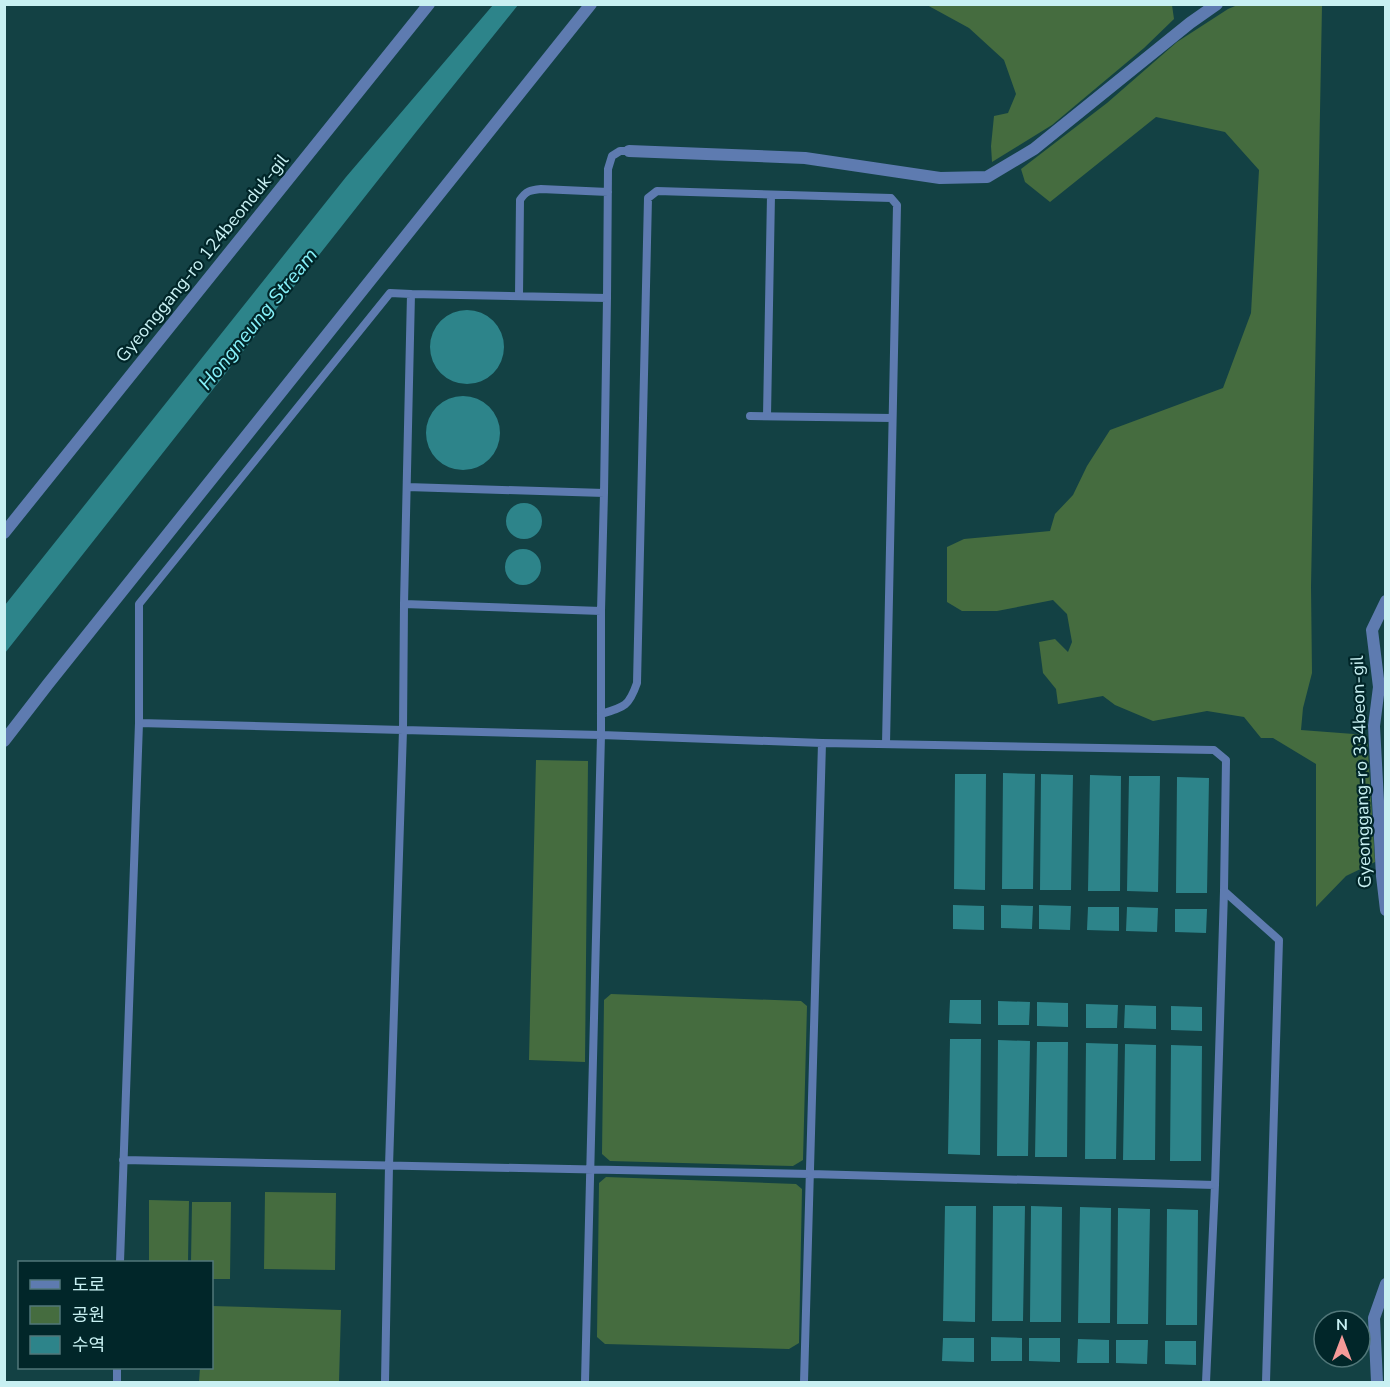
<svg xmlns="http://www.w3.org/2000/svg" width="1390" height="1387" font-family="'Nunito Sans','Noto Sans KR',sans-serif">
  <style>
    .green { fill: #456c3f }
    .water { fill: #2d848a }
    .lines { fill: none; stroke-linecap: round; stroke-linejoin: round }
    .service { stroke: #5e7bb0; stroke-width: 8 }
    .minor { stroke: #5e7bb0; stroke-width: 12 }
    .labels { text-anchor: middle; dominant-baseline: central; stroke-width: 4.5; stroke-linejoin: round; paint-order: stroke }
    .street-label { font-size: 18px; fill: #c8f0f2; stroke: #012629 }
    .water-label { font-size: 20px; font-style: italic; fill: #87f2fa; stroke: #012629 }
  </style>
  <rect width="100%" height="100%" fill="#134144"/>
  <path class="green" d="M1240,4h79l3,2 -11,581 1,86 -9,35 -2,22 66,5 8,127 -29,14 -30,31v-143l-43,-26h-12l-17,-21 -37,-6 -54,10 -38,-16 -12,-9 -45,8 -2,-15 -13,-16 -4,-31 16,-3 13,13 4,-10 -5,-28 -14,-14 -56,11h-35l-15,-9v-55l17,-8 86,-8 5,-17 18,-19 14,-29 23,-36 113,-42 28,-75 8,-143 -34,-38 -69,-15 -106,85 -25,-20 -4,-13 86,-66 70,-61 51,-33z
    M927,5h245l2,14 -30,29 -92,77 -60,37 -1,-16 3,-30 14,-3 8,-19 -12,-34 -35,-32z
    M536,760l52,1 -3,301 -56,-2z
    M611,994l190,7 6,5 -4,154 -10,6 -183,-5 -8,-7 2,-154z
    M606,1177l190,7 6,5 -3,154 -10,6 -184,-5 -8,-7 2,-154z
    M265,1192l71,1 -1,77 -71,-1z
    M149,1200l40,1 -1,61h-39z
    M192,1202h39l-1,77h-18v-17h-21z
    M212,1306l129,4 -2,72h-140l1,-14h12z"/>
  <path class="water" d="M493,5h25l-102,127 -411,521v-48l341,-428z
    M430 347a37 37 0 1 1 74 0a37 37 0 1 1-74 0Z
    M426 433a37 37 0 1 1 74 0a37 37 0 1 1-74 0Z
    M506 521a18 18 0 1 1 36 0a18 18 0 1 1-36 0Z
    M505 567a18 18 0 1 1 36 0a18 18 0 1 1-36 0Z
    M1003,773l32,1 -2,115h-31z
    M955,774h31l-1,116 -31,-1z
    M1041,774l32,1 -2,115h-31z
    M1090,775l31,1 -1,115h-32z
    M1129,776h31l-2,116 -31,-1z
    M1177,777l32,1 -2,115h-31z
    M953,905l31,1v24l-31,-1z
    M1001,905l32,1 -1,23 -31,-1z
    M1039,905l32,1 -1,24 -31,-1z
    M1088,907h31v24l-32,-1z
    M1127,907l31,1 -1,24 -31,-1z
    M1175,909h32l-1,24 -31,-1z
    M950,1000h31v24l-32,-1z
    M998,1001l32,1 -1,23h-31z
    M1037,1002l31,1v24l-31,-1z
    M1086,1004l32,1 -1,23h-31z
    M1125,1005l31,1v23l-32,-1z
    M1171,1006l31,1v24l-31,-1z
    M950,1039h31l-1,116 -32,-1z
    M998,1040l32,1 -2,115h-31z
    M1037,1042h31l-1,115h-32z
    M1086,1043l32,1 -2,115h-31z
    M1125,1044l31,1 -1,115h-32z
    M1171,1045l31,1 -1,115h-31z
    M945,1206h31l-1,116 -32,-1z
    M993,1206h32l-2,115h-31z
    M1031,1206l31,1 -1,115h-31z
    M1080,1207l31,1 -1,115h-32z
    M1118,1208l32,1 -2,115h-31z
    M1167,1209l31,1 -1,115h-31z
    M991,1337l31,1v23h-31z
    M943,1338h31v24l-32,-1z
    M1029,1338h31v24l-31,-1z
    M1078,1339l31,1v23h-32z
    M1116,1340h32l-1,24 -31,-1z
    M1165,1341h31v24l-31,-1z"/>
  <g class="lines">
    <path class="service" d="M411,294l196,4 -3,195 -3,118v124l-16,647
      M519,296l1,-96c6,-9 10,-10 21,-11l67,3
      M607,298l1,-129 4,-13 8,-5h9
      M750,416l142,2
      M767,416l4,-221
      M407,487l197,6
      M404,604l197,7
      M601,714c24,-7 28,-8 36,-31l11,-485 9,-7 234,7 6,7 -11,539
      M139,723l264,7 -14,436 -4,216
      M123,1160l687,14 405,11 9,-294
      M120,1262l19,-539v-119l251,-311 21,1 -7,310 -1,126 198,5 221,8 392,7 12,10 -2,131 55,49 -13,442
      M117,1382v-14
      M804,1382l18,-639
      M1206,1382l9,-197"/>
    <path class="minor" d="M629,151l176,7 135,20 47,-1 47,-28 156,-126 27,-19
      M4,533l425,-529
      M1386,601l-14,29 7,57 -5,39 8,150 4,34
      M4,741l44,-57 543,-680
      M1377,1382l-3,-64 12,-34"/>
  </g>
  <g class="labels">
    <g class="street-label">
      <text transform="translate(202 258) rotate(-51)">Gyeonggang-ro 124beonduk-gil</text>
      <text transform="translate(1361 772) rotate(-92)">Gyeonggang-ro 334beon-gil</text>
    </g>
    <g class="water-label">
      <text transform="translate(258 319) rotate(-51)">Hongneung Stream</text>
    </g>
  </g>
  <rect width="1390" height="1387" fill="none" stroke="#c8f0f2" stroke-width="12"/>
  <rect x="18" y="1261" width="195" height="108" fill="#012629" stroke="#517779" stroke-width="1.5"/>
  <rect x="30" y="1280" width="30" height="9" fill="#5e7bb0" stroke="#517779" stroke-width="1.5"/>
  <text x="72" y="1291" font-size="18" fill="#c8f0f2">도로</text>
  <rect x="30" y="1306" width="30" height="18" fill="#456c3f" stroke="#517779" stroke-width="1.5"/>
  <text x="72" y="1321" font-size="18" fill="#c8f0f2">공원</text>
  <rect x="30" y="1336" width="30" height="18" fill="#2d848a" stroke="#517779" stroke-width="1.5"/>
  <text x="72" y="1351" font-size="18" fill="#c8f0f2">수역</text>
  <g transform="translate(1342 1339)"><circle r="28" fill="#012629" stroke="#517779" stroke-width="1.5"/>
  <path d="M0-4.5L10 22L0 15L-10 22Z" fill="#f59b99"/>
  <text y="-9" font-size="16" font-weight="bold" text-anchor="middle" fill="#c8f0f2">N</text>
  </g>
</svg>
